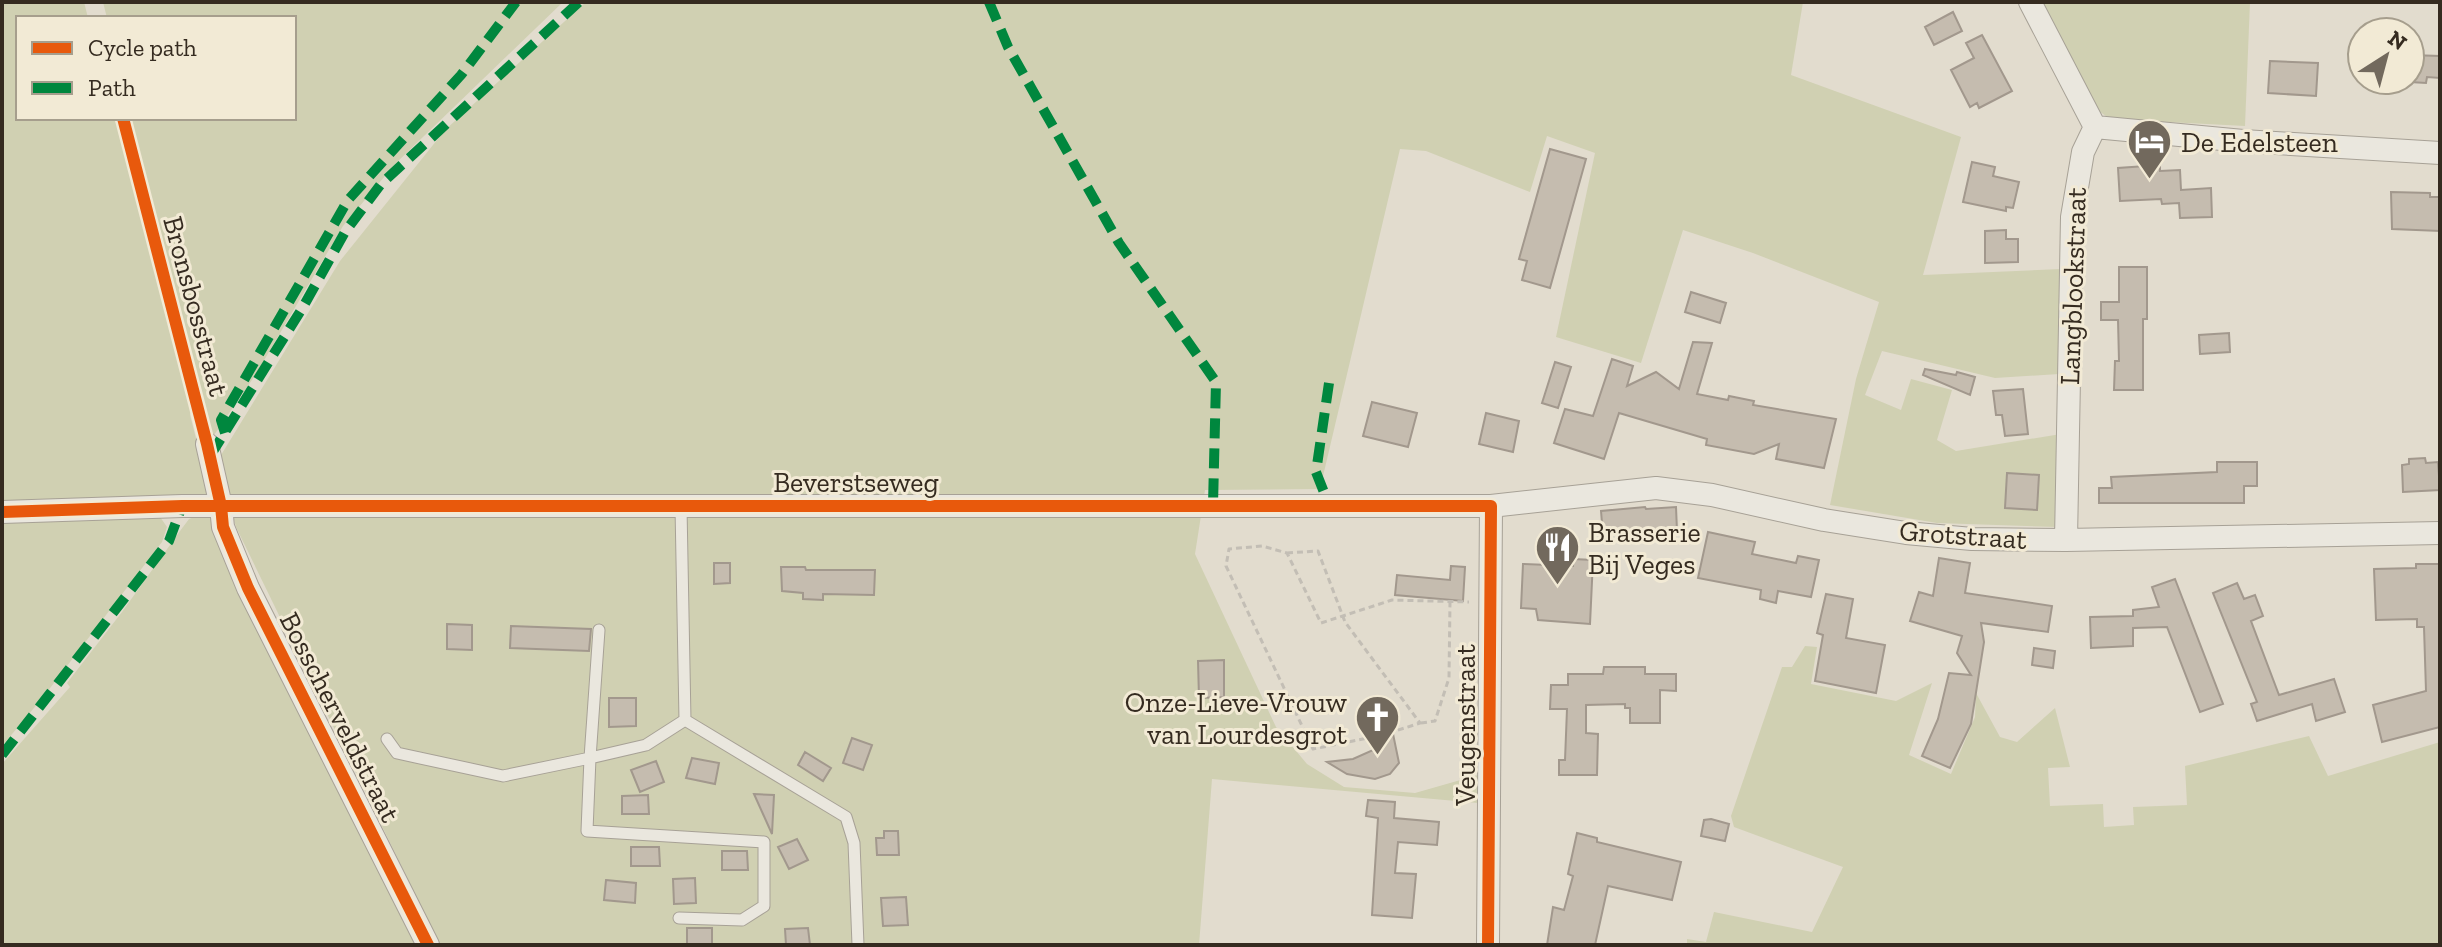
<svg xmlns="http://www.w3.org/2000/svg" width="2442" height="947" font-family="'Zilla Slab',serif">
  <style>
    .green { fill: #d0d0b2 }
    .building { fill: #c5bcaf; stroke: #a2988d; stroke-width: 2 }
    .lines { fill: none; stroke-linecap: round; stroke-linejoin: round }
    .lane-casing { stroke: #a7a196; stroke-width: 13 }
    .street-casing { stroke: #a7a196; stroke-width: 24 }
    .path { stroke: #c3beb5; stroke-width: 3; stroke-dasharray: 6 4; stroke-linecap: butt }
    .lane { stroke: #eae7de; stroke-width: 11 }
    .street { stroke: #eae7de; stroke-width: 22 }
    .quiet { stroke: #00873e; stroke-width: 10; stroke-dasharray: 20 10; stroke-linecap: butt }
    .cycleway-casing { stroke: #f2ead5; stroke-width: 17 }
    .cycleway { stroke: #e8590c; stroke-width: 12 }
    .labels { text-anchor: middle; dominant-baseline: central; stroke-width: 6; stroke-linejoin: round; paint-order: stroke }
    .poi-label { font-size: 28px; fill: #352b20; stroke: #f2ead5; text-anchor: start }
    .street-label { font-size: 28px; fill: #352b20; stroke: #f2ead5 }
  </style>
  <rect width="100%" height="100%" fill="#e2dcce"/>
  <path class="green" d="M2,2h82l4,16h-70v100h98l76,290 -2,7 21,82 -209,8z
    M103,2h460l-168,162 -52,62 -87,148 -44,64 -11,-26 -70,-294h163v-100h-187z
    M586,2h1217l-12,73 170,62 -38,138 138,-6 -2,105 -64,4 -113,-27 -17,44 36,15 10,-31 41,11 -15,50 19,11 105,-17 -4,93 -120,-4 -107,-18 26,-126 23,-77 -126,-49 -70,-23 -42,133 -85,-26 39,-184 -48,-17 -17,56 -104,-41 -26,-2 -80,340 -115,1 -10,64 81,173 31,37 37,23 71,6 63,-18v28l-266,-24 -13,166h-759l-204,-418 -18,-67 122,-199 105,-131z
    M2042,2h208l-5,124 -135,-7 -11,-8z
    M158,514l9,13 -5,15 -118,154 -42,50v-227z
    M199,515l13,2 205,428h-415v-181l68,-77 -3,-4 55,-71 58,-81 9,-12z
    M1805,646l12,1 -6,37 85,17 36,-18 -23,72 42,19 24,-57 1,-24 24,44 17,5 38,-34 15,59 -22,1 2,38 53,-2 1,23 30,-2 -1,-18 54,-2 -2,-39 124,-30 19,40 112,-34v203h-753v-6l19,3 8,-30 98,20 31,-65 -109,-40 -3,-11 51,-149h10z"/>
  <path class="building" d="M1953,12l9,19 -28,14 -9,-18z
    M1982,35l30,56 -33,17 -2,-5 -7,4 -19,-37 23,-12 -8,-15z
    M2410,55l30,1v22l-13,-1 -1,6 -16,-1z
    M2270,61l48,2 -2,33 -48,-3z
    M1550,149l36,10 -36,129 -28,-8 5,-19 -8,-2z
    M1972,162l23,5 -2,9 26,6 -6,26 -7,-1v4l-43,-9z
    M2160,165v6l20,-1 1,20 30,-2 1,29 -32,1 -1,-15 -17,1 -1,-5 -41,2 -2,-33z
    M2391,192l39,1v4h10v34l-48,-2z
    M2006,230v9h12v23l-33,1v-32z
    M2119,267h28v52h-4v71h-29l1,-29h4l-1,-41h-17v-18h18z
    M1691,292l35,11 -6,20 -35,-11z
    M2229,333l1,19 -30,2 -1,-19z
    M1693,342l19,1 -15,51 31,6 1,-4 25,5 -1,4 83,14 -12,49 -48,-9 3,-15 -25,10 -48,-9 1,-6 -88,-26 -15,46 -50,-16 11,-34 28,7 19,-57 21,7 -6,20 29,-14 23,17z
    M1555,362l16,5 -13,41 -16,-5z
    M1925,369l31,6 1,-3 18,5 -5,18 -47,-20z
    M2023,389l5,45 -23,2 -3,-21h-6l-3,-24z
    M1372,402l45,11 -9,34 -45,-11z
    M1486,413l33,8 -6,31 -34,-8z
    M2425,458l1,5 12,-1 2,28 -37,2 -1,-27 7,-1v-5z
    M2217,462h40v24h-13v17h-145v-15h13l-1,-11 106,-5z
    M2007,473l32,2 -2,35 -32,-2z
    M1645,507l1,2 30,-2 1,24 -74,4 -2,-24z
    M1708,532l47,10 -3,12 44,9 2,-7 21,4 -8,37 -33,-6 -2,12 -16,-4 1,-9 -63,-12z
    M1939,558l31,5 -5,30 87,13 -4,26 -67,-9 3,19 -13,82 -21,44 -28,-12 16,-37 11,-46 22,2 -14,-22 5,-17 -52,-15 9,-29 14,4z
    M1573,559l20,1 -3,64 -52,-4 -2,-11 -15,-1 2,-44 50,2z
    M714,563h16v20l-16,1z
    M2416,564h23l1,163 -58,15 -9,-37 53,-14 -2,-64h-7v-8l-41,1 -2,-51 42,-1z
    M1451,566l14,1 -2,34 -68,-6 2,-20 53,5z
    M781,567h24l1,3h69l-1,25 -51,-1v6l-20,-1v-6l-21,-2z
    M2175,579l48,125 -23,8 -33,-85 -34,1v18l-42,2 -1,-31 43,-1v-6l26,-3 -7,-20z
    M2237,583l7,16 11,-4 8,21 -12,5 28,74 55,-16 11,33 -29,9 -4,-17 -55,17 -6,-17 6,-2 -44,-109z
    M1826,594l27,5 -7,39 39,7 -9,48 -61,-12 8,-46 -6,-2z
    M447,624l25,1v25l-25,-1z
    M511,626l80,3 -2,22 -79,-3z
    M2034,648l21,3 -2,17 -21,-3z
    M1224,660v37l-25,1 -1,-37z
    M1604,667h41v7h31v17l-16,-1v33h-30v-15h-5v-4l-39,1v28l12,1 -1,41h-38v-15h6l2,-51h-17l1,-24h17v-11h35z
    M609,698h27v28l-27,1z
    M1392,729l7,34 -9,11 -15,5 -28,-5 -20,-12 26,-3 27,-12z
    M852,738l20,7 -9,25 -20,-7z
    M805,752l26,16 -8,13 -25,-16z
    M692,758l27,5 -4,21 -29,-6z
    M656,761l8,21 -24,10 -9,-22z
    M754,794l20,1 -2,39z
    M648,795l1,19h-27v-18z
    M1368,800l27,2 -1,16 45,4 -2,23 -39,-3 -3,31 21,1 -4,44 -40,-3 6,-97 -12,-2z
    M1711,819l18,5 -4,17 -24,-5 3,-16z
    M884,831h14l1,24h-22l-1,-17h8z
    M1577,833l20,5v4l84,20 -9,38 -64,-14 -13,59h-48l6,-38 11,3 9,-34 -5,-2z
    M797,839l11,21 -19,9 -11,-22z
    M631,847h28l1,19h-29z
    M722,851h25l1,19h-26z
    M695,878l1,25 -22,1 -1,-25z
    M606,880l30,3 -1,20 -31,-3z
    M906,897l2,28 -25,1 -2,-28z
    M687,928h25v17h-25z
    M808,928l2,17h-24l-1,-16z"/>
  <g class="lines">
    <defs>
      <path id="lane" d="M685,720l161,97 8,26 4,102
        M387,739l10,14 106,23 87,-18 9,-128
        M679,918l63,2 22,-14v-64l-177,-11 3,-73 56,-13 39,-25 -4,-213"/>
      <path id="street" d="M2030,2l65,125
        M2095,127l148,14 197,12
        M207,444l14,62 2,21 25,61 180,357
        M2,512l180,-6h1309l165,-18 56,7 112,25 82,13 66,6 94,1 374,-7
        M2066,540l6,-323 11,-65 12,-25
        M1488,945l3,-439"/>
    </defs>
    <use href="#lane" class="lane-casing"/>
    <use href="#street" class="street-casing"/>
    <path class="path" d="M1287,553l31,-2 24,63 3,8 75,101 -37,12 -70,14 -87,-183 3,-17 33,-3 25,7 34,70 71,-23 77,2
      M1421,723l14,-2 14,-43 1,-76"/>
    <use href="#lane" class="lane"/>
    <use href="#street" class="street"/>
    <path class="quiet" d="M989,2l19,45 111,196 97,139 -3,123
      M1329,383l-13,89 13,33
      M225,433l-4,-13 127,-220 113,-125 55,-73
      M210,456l93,-149 42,-75 36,-48 198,-182
      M2,755l167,-214 13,-35"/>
    <defs>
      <path id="cycleway" d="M123,118l84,326 14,62 2,21 25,61 180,357
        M2,512l180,-6h1309l-3,439"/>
    </defs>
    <use href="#cycleway" class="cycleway-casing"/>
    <use href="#cycleway" class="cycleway"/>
  </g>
  <defs>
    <symbol id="hotel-pin" viewBox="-11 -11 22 30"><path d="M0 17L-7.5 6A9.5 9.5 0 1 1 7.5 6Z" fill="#72695d" stroke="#f2ead5"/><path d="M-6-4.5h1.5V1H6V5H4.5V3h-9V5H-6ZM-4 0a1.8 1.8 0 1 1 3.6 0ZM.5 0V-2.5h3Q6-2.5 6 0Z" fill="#fff"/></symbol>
    <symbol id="restaurant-pin" viewBox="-11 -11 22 30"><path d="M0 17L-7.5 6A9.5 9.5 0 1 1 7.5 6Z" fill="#72695d" stroke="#f2ead5"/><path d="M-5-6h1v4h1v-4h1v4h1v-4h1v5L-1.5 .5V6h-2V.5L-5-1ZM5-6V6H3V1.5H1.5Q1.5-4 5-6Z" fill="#fff"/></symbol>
    <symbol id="church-pin" viewBox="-11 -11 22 30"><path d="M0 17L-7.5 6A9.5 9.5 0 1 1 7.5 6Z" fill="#72695d" stroke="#f2ead5"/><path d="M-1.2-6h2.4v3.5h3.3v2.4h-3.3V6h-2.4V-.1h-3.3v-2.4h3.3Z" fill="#fff"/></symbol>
  </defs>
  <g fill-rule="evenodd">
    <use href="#hotel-pin" x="2124" y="116" width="51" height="69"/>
    <use href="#restaurant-pin" x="1532" y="522" width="51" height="69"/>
    <use href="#church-pin" x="1352" y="692" width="51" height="69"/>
  </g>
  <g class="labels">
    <g class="poi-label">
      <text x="2181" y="142">De Edelsteen</text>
      <text x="1588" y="532">Brasserie<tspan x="1588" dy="32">Bij Veges</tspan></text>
      <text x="1347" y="702" text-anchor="end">Onze-Lieve-Vrouw<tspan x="1347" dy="32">van Lourdesgrot</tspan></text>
    </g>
    <g class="street-label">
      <text transform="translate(2073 286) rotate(-88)">Langblookstraat</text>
      <text transform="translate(196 306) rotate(75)">Bronsbosstraat</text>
      <text x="856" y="482">Beverstseweg</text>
      <text transform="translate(1963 535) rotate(4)">Grotstraat</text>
      <text transform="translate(340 717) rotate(63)">Bosscherveldstraat</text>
      <text transform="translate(1465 725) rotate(-90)">Veugenstraat</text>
    </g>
  </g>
  <rect width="2442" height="947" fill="none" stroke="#352b20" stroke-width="8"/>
  <rect x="16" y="16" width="280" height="104" fill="#f2ead5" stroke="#a69e8d" stroke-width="2"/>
  <rect x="32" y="42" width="40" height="12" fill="#e8590c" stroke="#a69e8d" stroke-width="2"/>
  <text x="88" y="56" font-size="24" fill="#352b20">Cycle path</text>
  <rect x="32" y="82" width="40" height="12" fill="#00873e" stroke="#a69e8d" stroke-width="2"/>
  <text x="88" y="96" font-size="24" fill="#352b20">Path</text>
  <g transform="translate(2386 56) rotate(36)"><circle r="38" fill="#f2ead5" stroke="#a69e8d" stroke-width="2"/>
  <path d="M0-6L14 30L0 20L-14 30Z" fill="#72695d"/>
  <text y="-12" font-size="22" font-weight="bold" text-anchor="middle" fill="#352b20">N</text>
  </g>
</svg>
